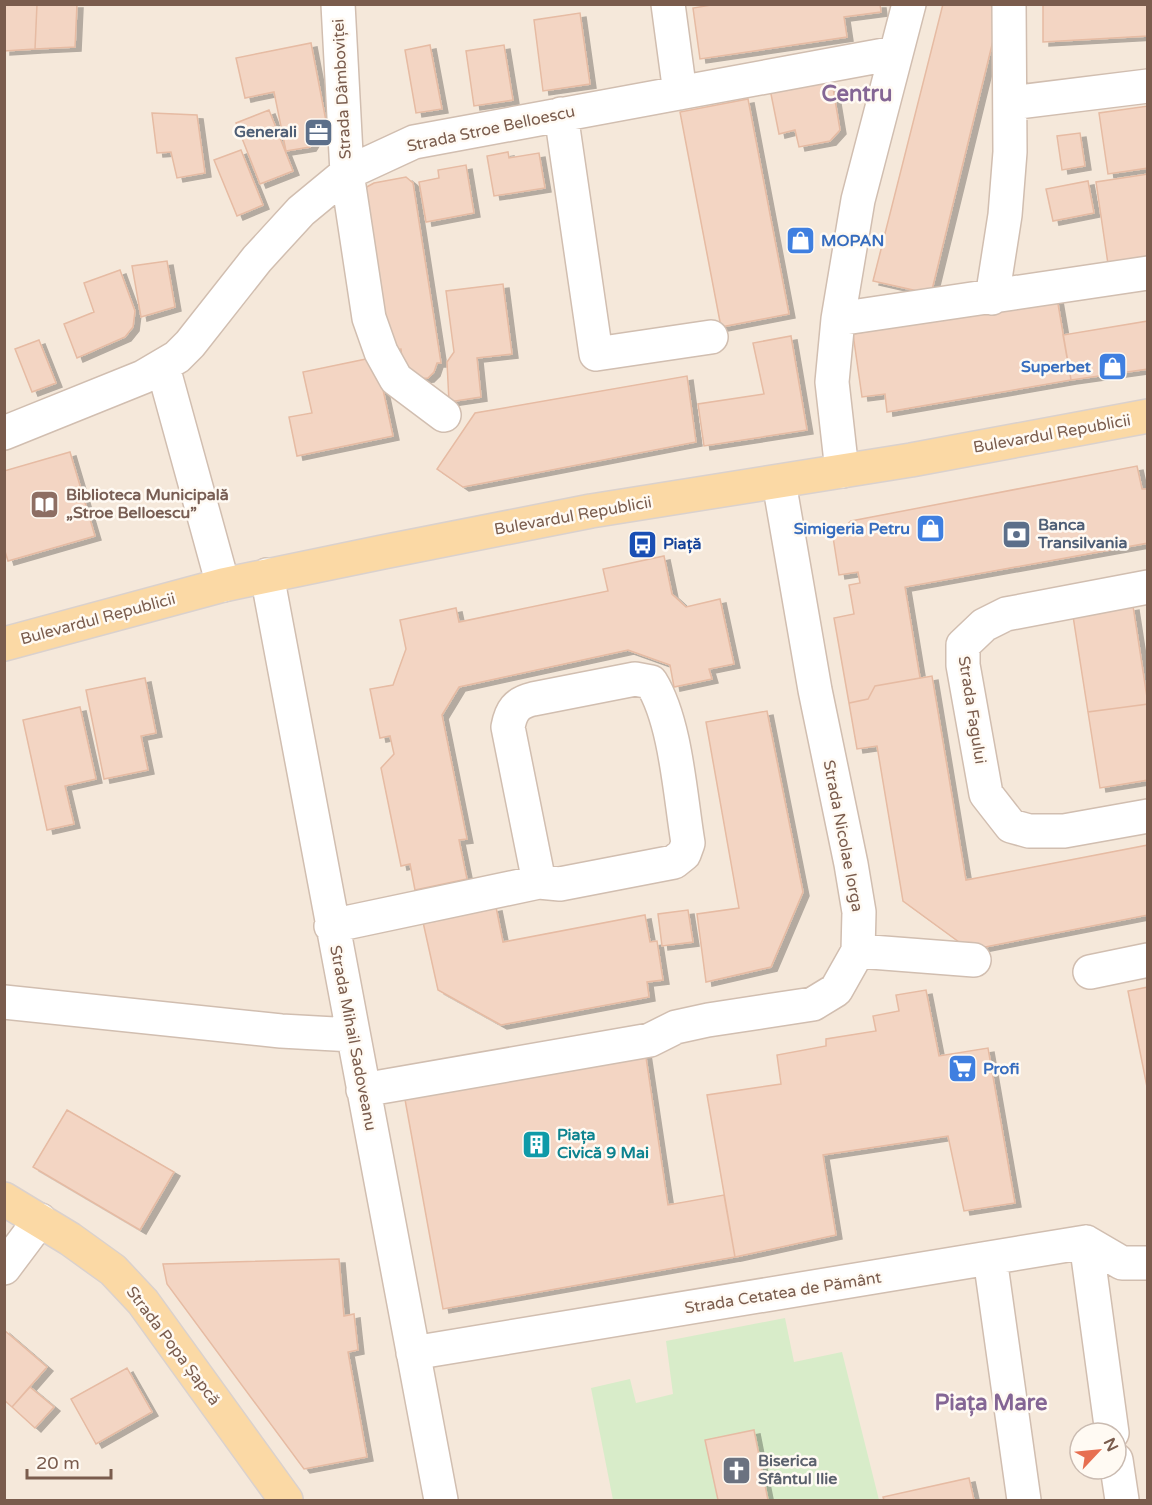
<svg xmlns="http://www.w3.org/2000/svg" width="1152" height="1505" font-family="'Varela Round',sans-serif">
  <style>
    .residential { fill: #f5e8da; fill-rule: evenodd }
    .green { fill: #d8ecc9 }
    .building { fill: #f3d5c3; stroke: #e6bba3; stroke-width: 1.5; filter: url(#shadow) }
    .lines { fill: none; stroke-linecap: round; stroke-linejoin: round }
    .minor-casing { stroke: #d1beb0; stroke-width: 36 }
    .major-casing { stroke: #dad1cd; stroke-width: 36 }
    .minor { stroke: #fff; stroke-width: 33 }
    .major { stroke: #fbd9a5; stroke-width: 33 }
    .labels { text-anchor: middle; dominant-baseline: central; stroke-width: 5; stroke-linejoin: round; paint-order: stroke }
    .street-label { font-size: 16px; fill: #7a5c4d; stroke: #fffaf3 }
    .service-label { font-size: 16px; font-weight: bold; fill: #4e5e75; stroke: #fffaf3; text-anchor: end }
    .shop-label { font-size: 16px; font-weight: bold; fill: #366cbe; stroke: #fffaf3; text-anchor: start }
    .education-label { font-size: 16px; font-weight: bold; fill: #785e54; stroke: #fffaf3; text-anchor: start }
    .transit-label { font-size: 16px; font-weight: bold; fill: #164399; stroke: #fffaf3; text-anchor: start }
    .culture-label { font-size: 16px; font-weight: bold; fill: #0d838f; stroke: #fffaf3; text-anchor: start }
    .worship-label { font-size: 16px; font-weight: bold; fill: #5b616d; stroke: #fffaf3; text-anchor: start }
    .district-label { font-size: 22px; font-weight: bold; fill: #846695; stroke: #fffaf3 }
  </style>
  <defs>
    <filter id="shadow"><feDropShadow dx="6" dy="4" stdDeviation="0" flood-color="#0004"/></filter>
  </defs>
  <rect width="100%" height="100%" fill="#fdf6ec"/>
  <path class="residential" d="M5,5h1142v1495h-1142zM1080,1433h36v36h-36z"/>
  <path class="green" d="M785,1318l9,44 48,-10 37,148h-266l-22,-112 39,-9 6,24 37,-9 -7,-53z"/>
  <path class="building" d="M4,4h33l-2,45 -31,2z
    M37,4h40l-2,43 -40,2z
    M717,4h163l1,8 -37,5 3,20 -147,22 -7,-51z
    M943,4h42l16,4 -70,286 -58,-13z
    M1043,4h105v32l-105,6z
    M580,13l10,71 -47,7 -9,-71z
    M311,43l15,78 -16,26 -24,4 -12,-59 -29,6 -9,-40z
    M430,45l12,64 -26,4 -11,-63z
    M504,45l9,55 -39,6 -8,-55z
    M813,76l20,12 7,42 -10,11 -31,6 -4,-17 -16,4 -10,-50z
    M748,99l41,215 -68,13 -41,-215z
    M1148,106v62l-40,6 -9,-61z
    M269,110l24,61 -33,13 -24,-61z
    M152,113l45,2 8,58 -28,5 -6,-26 -14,1z
    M1080,133l5,33 -23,4 -5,-34z
    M241,150l22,55 -26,11 -23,-56z
    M508,152l1,6 30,-5 6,35 -51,8 -7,-40z
    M466,165l8,48 -48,9 -7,-40 20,-4 -1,-8z
    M1148,174v82l-40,8 -12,-82z
    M406,177l7,6 28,180h-4l-3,9 -6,6 -12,1 -14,-20 -1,-10 -11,1 -27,-161 11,-6z
    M1088,181l6,32 -41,8 -7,-32z
    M167,261l8,46 -34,10 -9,-51z
    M120,270l15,41 -2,16 -8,10 -48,21 -13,-34 30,-12 -10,-29z
    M503,284l9,70 -35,4 4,39 -32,5 -2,-40 7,-10 -8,-61z
    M1057,298l14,82 -184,32 -2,-18 -23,3 -9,-63z
    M1148,321v48l-77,11 -8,-45z
    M791,336l16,94 -103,16 -6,-42 66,-10 -11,-51z
    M39,340l17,43 -24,9 -17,-43z
    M376,357l17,79 -96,20 -8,-39 23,-4 -9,-41z
    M687,376l9,66 -233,45 -26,-18 38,-56z
    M70,452l25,84 -87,25 -4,-13v-77z
    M1137,466l5,23h6v54l-243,44 15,91 -45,8 -7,13 -19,4 -15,-85 20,-4 -5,-29 11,-2 -2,-11 -19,3 -6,-38 18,-16z
    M664,556l8,38 14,13 34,-8 14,65 -25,5 3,10 -38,8 -4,-22 -42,-15 -169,37 -17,28 25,124 -8,1 8,39 -52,11 -5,-26 -9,2 -20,-98 13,-14 -4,-18 -10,2 -10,-49 23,-4 13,-36 -6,-29 56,-12 3,14 149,-31 -5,-22z
    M1133,606l15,98 -60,8 -15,-96z
    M932,676l34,204 182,-35v70l-178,35 -67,-49 -26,-155 -20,3 -8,-46 19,-4 7,-13z
    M145,678l11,55 -15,3 7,34 -44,9 -18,-89z
    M1148,704v76l-48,8 -12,-76z
    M80,707l16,72 -31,7 9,38 -27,6 -24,-110z
    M767,711l36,181 -32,75 -65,15 -9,-68 42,-6 -33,-186z
    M496,907l7,35 142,-27 5,27 7,-1 6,39 -16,2 2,15 -148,28 -63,-35 -15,-68z
    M688,910l5,32 -31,4 -4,-32z
    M1148,987v105l-20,-101z
    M926,990l13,66 49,-8 27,155 -51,8 -16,-75 -125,19 13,80 -101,22 -28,-162 74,-11 -4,-29 49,-9v-7l50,-8 -3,-15 26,-5 -3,-16z
    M645,1051l23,154 56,-10 11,62 -292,52 -39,-215z
    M67,1110l107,62 -34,58 -107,-63z
    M339,1259l5,57 10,-2 4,36 -10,2 19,105 -63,12 -137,-185 -4,-20z
    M4,1330l43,37 -35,40 -8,-7z
    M127,1368l25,44 -56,32 -25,-45z
    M30,1387l24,20 -19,21 -23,-21z
    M754,1430l14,70h-50l-13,-60z
    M969,1478l5,22h-90l-1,-3z"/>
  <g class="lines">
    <defs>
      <path id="minor" d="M338,4l9,169 22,145 12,34 15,27 48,36
        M668,4l12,89
        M1010,103l138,-17
        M561,114l35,240 115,-17
        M992,298l13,-83 5,-63 -1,-148
        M838,319l310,-46
        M163,367l60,218
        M4,433l139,-56 34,-20 13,-13 67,-85 44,-48 46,-38 67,-31 481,-89
        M842,471l-10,-89 6,-63 20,-119 51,-196
        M267,575l174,925
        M1148,587l-142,27 -22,11 -21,20v20l23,129 25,32 18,5h35l84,-15
        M331,926l208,-44 21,2 114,-22 10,-8 4,-11c-8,-48 -12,-121 -37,-161l-16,-3 -102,20c-17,4 -22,12 -25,28l31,155
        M858,951l116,9
        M1090,972l58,-12
        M4,1002l277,29 72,4
        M363,1090l287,-50 26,-13 32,-7 105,-16 23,-14 22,-39 1,-39 -8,-48 -36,-174 -36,-208
        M1086,1242l26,191
        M990,1258l34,242
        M4,1268l36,-48
        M413,1353l673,-111 36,21h26
        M1116,1460l6,40"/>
      <path id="major" d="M4,644l219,-59 160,-33 208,-41 320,-51 237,-44
        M4,1199l66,40 43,31 30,32 143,198"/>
    </defs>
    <use href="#minor" class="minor-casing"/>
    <use href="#major" class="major-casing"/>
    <use href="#minor" class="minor"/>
    <use href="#major" class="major"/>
  </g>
  <defs>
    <symbol id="office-square" viewBox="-11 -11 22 22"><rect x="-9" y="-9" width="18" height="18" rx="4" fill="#5c6f8a" stroke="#fffaf3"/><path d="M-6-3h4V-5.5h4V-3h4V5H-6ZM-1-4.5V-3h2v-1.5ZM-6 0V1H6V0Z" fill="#fff"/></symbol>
    <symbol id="shop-square" viewBox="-11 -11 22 22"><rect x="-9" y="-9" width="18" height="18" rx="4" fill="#3f7fe0" stroke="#fffaf3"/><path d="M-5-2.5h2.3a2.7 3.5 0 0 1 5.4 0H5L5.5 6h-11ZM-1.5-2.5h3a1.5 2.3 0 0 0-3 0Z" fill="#fff"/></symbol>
    <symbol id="library-square" viewBox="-11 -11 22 22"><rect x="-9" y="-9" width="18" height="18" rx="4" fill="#8d6e63" stroke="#fffaf3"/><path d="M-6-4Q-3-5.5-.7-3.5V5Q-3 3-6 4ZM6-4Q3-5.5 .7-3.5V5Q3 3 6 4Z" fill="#fff"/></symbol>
    <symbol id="bank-square" viewBox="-11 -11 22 22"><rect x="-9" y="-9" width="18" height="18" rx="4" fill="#5c6f8a" stroke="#fffaf3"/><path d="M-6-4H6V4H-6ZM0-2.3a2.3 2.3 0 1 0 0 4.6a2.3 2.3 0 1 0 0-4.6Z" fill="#fff"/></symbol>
    <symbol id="bus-square" viewBox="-11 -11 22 22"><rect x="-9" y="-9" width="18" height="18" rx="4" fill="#1a4fb4" stroke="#fffaf3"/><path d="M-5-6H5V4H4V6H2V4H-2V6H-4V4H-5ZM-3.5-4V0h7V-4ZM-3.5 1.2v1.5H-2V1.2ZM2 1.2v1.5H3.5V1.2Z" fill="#fff"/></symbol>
    <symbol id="supermarket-square" viewBox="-11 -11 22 22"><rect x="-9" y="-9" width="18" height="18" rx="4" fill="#3f7fe0" stroke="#fffaf3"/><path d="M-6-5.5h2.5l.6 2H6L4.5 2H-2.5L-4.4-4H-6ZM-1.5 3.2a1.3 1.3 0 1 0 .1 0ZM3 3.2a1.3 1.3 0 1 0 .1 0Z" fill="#fff"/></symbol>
    <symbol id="building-square" viewBox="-11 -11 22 22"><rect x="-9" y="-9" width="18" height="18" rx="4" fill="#0f9aa8" stroke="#fffaf3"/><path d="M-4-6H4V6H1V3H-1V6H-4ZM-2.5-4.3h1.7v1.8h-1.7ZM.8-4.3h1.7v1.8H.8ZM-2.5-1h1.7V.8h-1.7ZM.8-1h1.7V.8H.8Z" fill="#fff"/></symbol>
    <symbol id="church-square" viewBox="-11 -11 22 22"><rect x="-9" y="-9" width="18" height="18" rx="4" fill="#6b7280" stroke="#fffaf3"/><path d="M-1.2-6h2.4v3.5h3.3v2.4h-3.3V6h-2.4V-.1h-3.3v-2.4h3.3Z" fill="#fff"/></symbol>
  </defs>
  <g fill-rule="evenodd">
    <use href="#office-square" x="302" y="116" width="33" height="33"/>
    <use href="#shop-square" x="784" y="224" width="33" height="33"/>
    <use href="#shop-square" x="1096" y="350" width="33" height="33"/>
    <use href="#library-square" x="28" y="488" width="33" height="33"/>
    <use href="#shop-square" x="914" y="512" width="33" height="33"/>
    <use href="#bank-square" x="1000" y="518" width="33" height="33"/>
    <use href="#bus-square" x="626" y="528" width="33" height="33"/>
    <use href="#supermarket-square" x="946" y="1052" width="33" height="33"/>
    <use href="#building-square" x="520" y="1128" width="33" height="33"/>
    <use href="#church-square" x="720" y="1454" width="33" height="33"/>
  </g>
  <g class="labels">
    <g class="street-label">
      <text transform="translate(342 89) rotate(-93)">Strada Dâmboviței</text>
      <text transform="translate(491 129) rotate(-12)">Strada Stroe Belloescu</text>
      <text transform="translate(1052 434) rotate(-10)">Bulevardul Republicii</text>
      <text transform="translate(573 516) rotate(-10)">Bulevardul Republicii</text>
      <text transform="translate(98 619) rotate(-15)">Bulevardul Republicii</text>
      <text transform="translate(972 710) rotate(81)">Strada Fagului</text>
      <text transform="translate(843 836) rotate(79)">Strada Nicolae Iorga</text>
      <text transform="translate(353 1038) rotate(79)">Strada Mihail Sadoveanu</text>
      <text transform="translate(783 1293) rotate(-9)">Strada Cetatea de Pământ</text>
      <text transform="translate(173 1346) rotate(53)">Strada Popa Șapcă</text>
    </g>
    <g class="service-label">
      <text x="297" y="132">Generali</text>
      <text x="1038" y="525" text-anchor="start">Banca<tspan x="1038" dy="18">Transilvania</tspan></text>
    </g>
    <g class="shop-label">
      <text x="821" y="241">MOPAN</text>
      <text x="1091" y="367" text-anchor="end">Superbet</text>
      <text x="910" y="529" text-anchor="end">Simigeria Petru</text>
      <text x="983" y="1069">Profi</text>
    </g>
    <g class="education-label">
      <text x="66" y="495">Biblioteca Municipală<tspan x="66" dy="18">„Stroe Belloescu”</tspan></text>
    </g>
    <g class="transit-label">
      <text x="663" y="544">Piață</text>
    </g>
    <g class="culture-label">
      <text x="557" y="1135">Piața<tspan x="557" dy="18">Civică 9 Mai</tspan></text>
    </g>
    <g class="worship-label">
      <text x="758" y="1461">Biserica<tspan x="758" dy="18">Sfântul Ilie</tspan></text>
    </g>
    <g class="district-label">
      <text x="857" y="94">Centru</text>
      <text x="991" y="1403">Piața Mare</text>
    </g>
  </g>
  <rect width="1152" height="1505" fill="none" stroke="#7a5c4d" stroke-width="12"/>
  <g transform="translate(1098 1451) rotate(64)"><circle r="28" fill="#fffaf3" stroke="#cabbb1" stroke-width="1.5"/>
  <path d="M0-4.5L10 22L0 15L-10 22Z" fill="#e76f51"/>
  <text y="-9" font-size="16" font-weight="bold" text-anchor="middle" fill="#7a5c4d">N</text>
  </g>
  <path d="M27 1469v9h84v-9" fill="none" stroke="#7a5c4d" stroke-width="3"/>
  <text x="36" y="1469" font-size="18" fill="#7a5c4d" stroke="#fffaf3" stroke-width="4.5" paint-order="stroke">20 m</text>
</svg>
